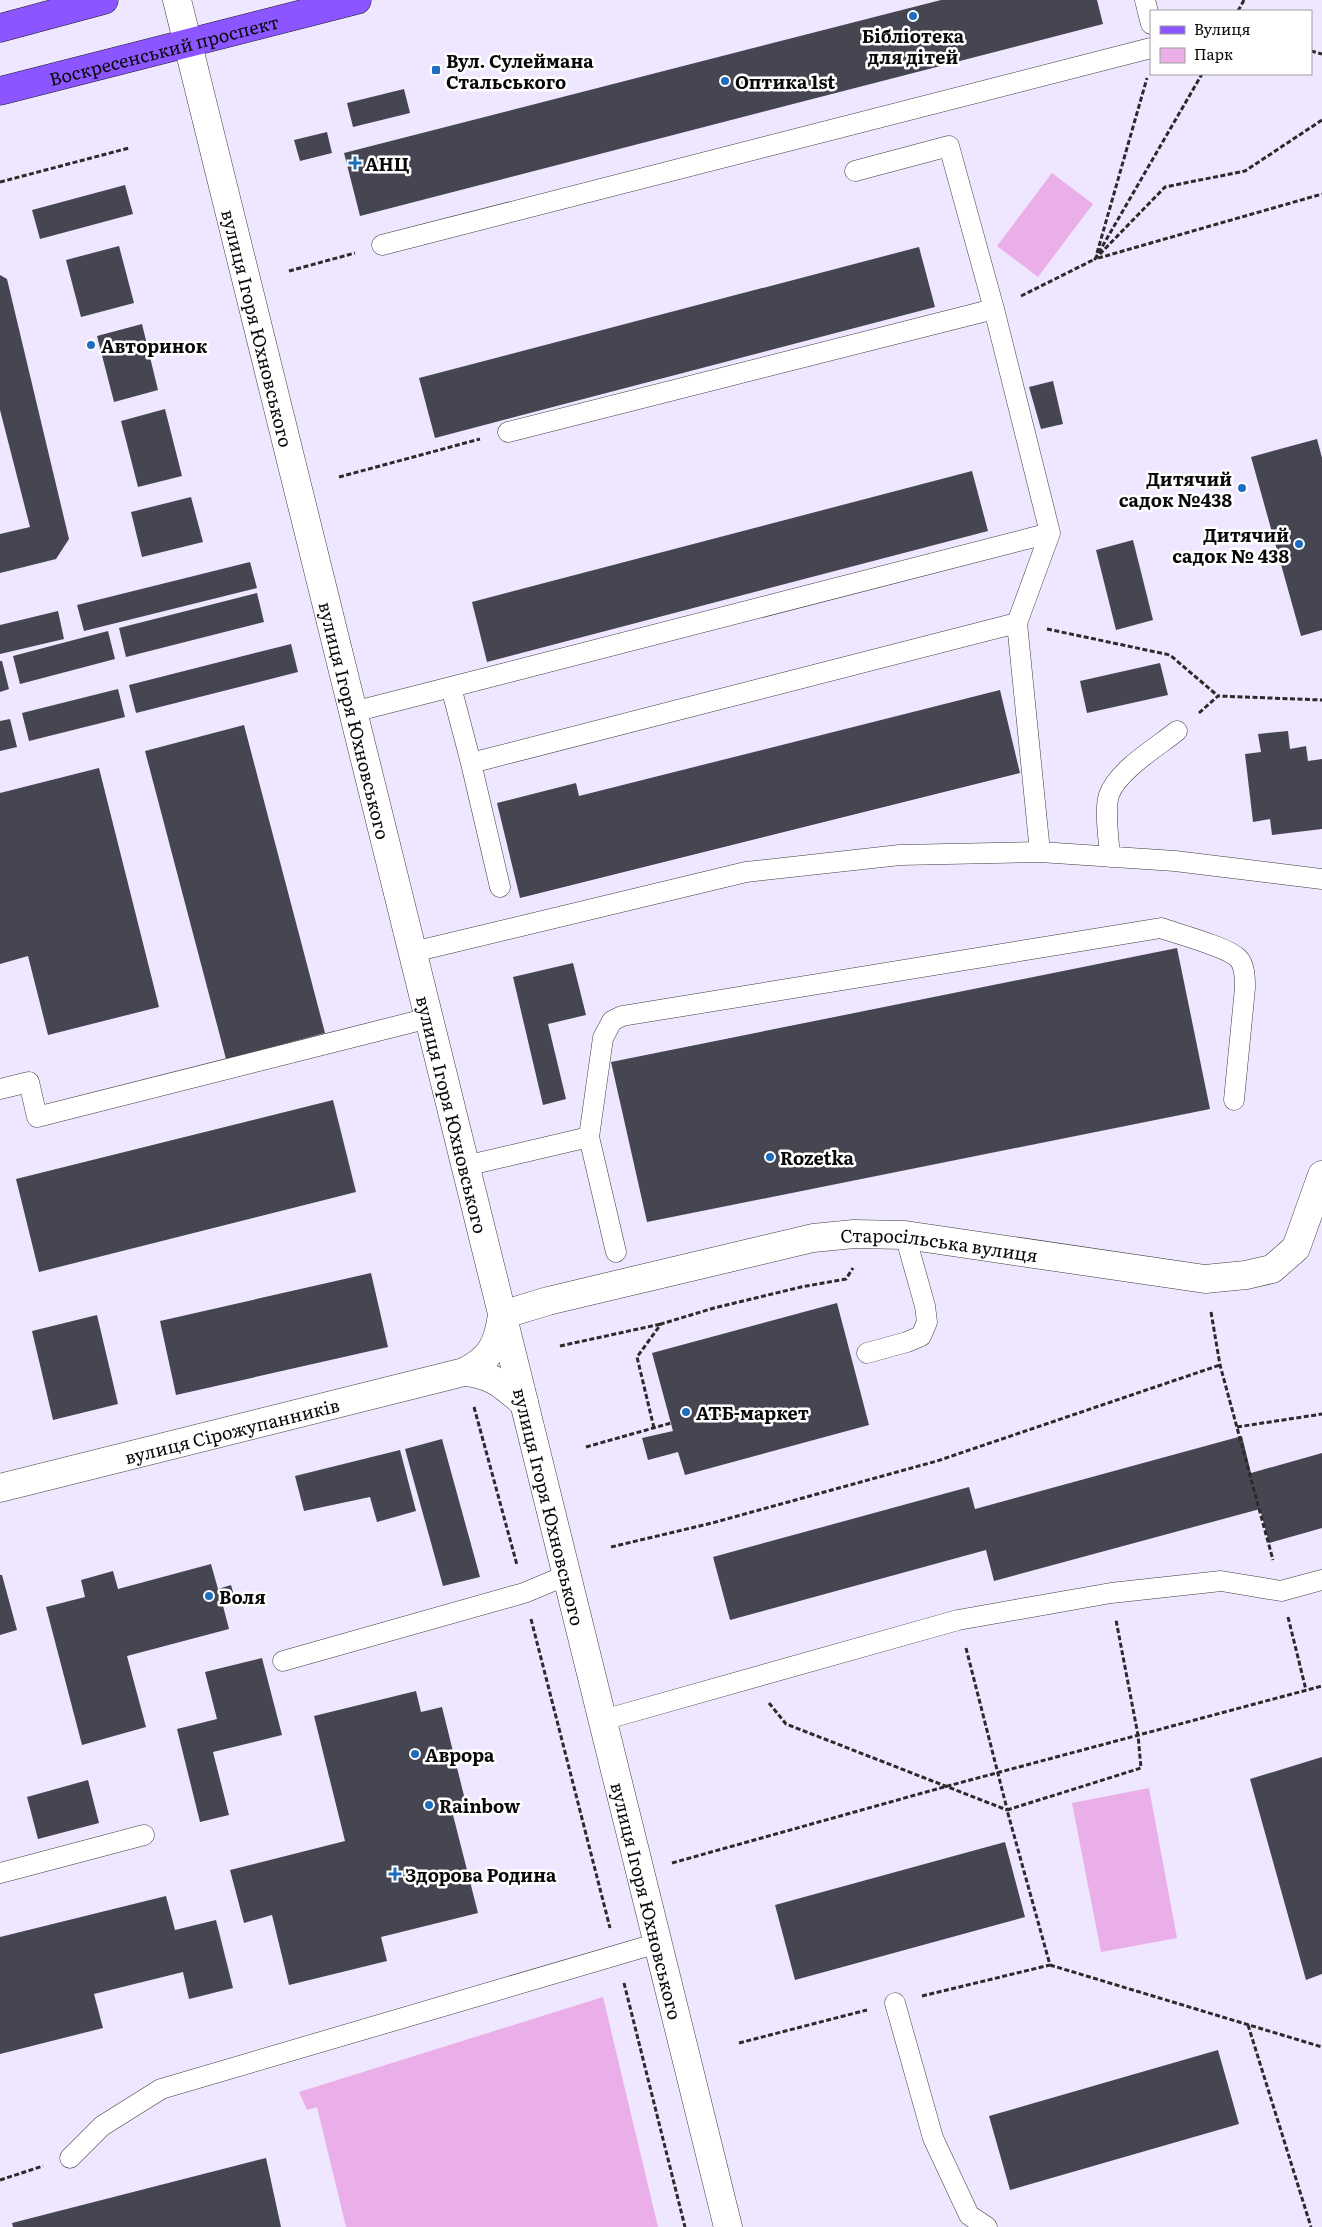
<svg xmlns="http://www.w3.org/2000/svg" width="1322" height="2227" font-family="Literata,serif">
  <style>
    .green { fill: #eaafe8 }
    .building { fill: #464652 }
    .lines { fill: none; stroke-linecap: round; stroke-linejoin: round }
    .service-casing { stroke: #3c3c3c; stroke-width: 21 }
    .minor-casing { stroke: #3c3c3c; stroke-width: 29 }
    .tertiary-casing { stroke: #3c3c3c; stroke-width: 29 }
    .primary-casing { stroke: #1a1a1a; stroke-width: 29 }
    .path { stroke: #2b2b2b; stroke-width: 3; stroke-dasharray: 5 2.5; stroke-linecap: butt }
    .service { stroke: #fff; stroke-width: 20 }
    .minor { stroke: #fff; stroke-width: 28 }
    .tertiary { stroke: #fff; stroke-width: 28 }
    .primary { stroke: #8b56ff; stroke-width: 28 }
    .poi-dot { fill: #1d6cbe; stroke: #fff; stroke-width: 2 }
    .labels { text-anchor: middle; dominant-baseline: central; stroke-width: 5; stroke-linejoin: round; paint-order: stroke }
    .poi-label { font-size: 18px; font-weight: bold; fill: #090909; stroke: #fff; text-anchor: start }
    .street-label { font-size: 18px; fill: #090909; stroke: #fff }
  </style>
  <rect width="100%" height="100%" fill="#efe6ff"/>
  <path class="green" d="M1052,173l41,31 -55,73 -41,-31z
    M1149,1788l28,150 -76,14 -29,-149z
    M603,1997l55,230h-312l-29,-120 -10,3 -8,-18z"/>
  <path class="building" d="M941,0h156l6,24 -743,192 -16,-63z
    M404,89l6,24 -57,14 -6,-24z
    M327,132l5,21 -32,8 -6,-21z
    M125,185l8,29 -93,25 -8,-29z
    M119,246l15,57 -53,14 -15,-57z
    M919,247l16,60 -500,131 -16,-60z
    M0,275l7,4 62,260 -13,20 -56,14v-39l30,-7 -30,-117z
    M142,324l16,66 -44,12 -17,-66z
    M1053,381l10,43 -22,5 -12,-42z
    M165,409l17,67 -44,11 -17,-66z
    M1317,439l5,19v172l-21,6 -50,-179z
    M972,471l16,60 -501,131 -15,-60z
    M191,497l12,45 -61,15 -11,-45z
    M1133,540l20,80 -37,10 -20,-80z
    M250,562l7,26 -173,43 -7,-26z
    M257,593l7,29 -138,35 -7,-29z
    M58,611l6,28 -64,15v-29z
    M108,631l7,28 -95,25 -7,-28z
    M291,644l7,28 -162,41 -7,-28z
    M0,661h2l7,28 -9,3z
    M1160,663l8,32 -81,18 -7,-32z
    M118,689l7,28 -96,24 -7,-28z
    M1000,690l20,83 -500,125 -23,-95 79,-20 3,13z
    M10,719l7,28 -17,4v-30z
    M244,725l81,308 -99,26 -81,-308z
    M1288,731l2,18 16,-3 2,15 14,-2v70l-50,6 -2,-16 -17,3 -8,-68 16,-2 -3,-18z
    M99,768l60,239 -111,28 -20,-79 -28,8v-171z
    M1177,948l33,161 -563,113 -36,-160z
    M573,963l13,52 -38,9 18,75 -23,6 -30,-128z
    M333,1100l23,92 -317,80 -23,-93z
    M371,1273l17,74 -212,48 -16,-74z
    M837,1303l32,122 -184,50 -7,-23 -30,8 -6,-22 31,-7 -21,-78z
    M97,1315l21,89 -65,16 -21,-89z
    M1242,1436l9,37 71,-20v75l-53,15 -9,-34 -266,72 -8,-31 -256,70 -17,-63 256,-70 6,22z
    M442,1439l38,138 -37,9 -38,-137z
    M400,1450l16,61 -39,11 -7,-25 -66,14 -9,-35z
    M211,1564l7,25 13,-4 4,14 -13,3 7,27 -102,27 19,71 -64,18 -36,-138 39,-10 -4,-17 32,-9 5,18z
    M0,1575h2l15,55 -17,5z
    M262,1658l20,77 -69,17 16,63 -29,7 -23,-93 40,-10 -12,-47z
    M416,1691l5,21 21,-5 26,105 -15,3 25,98 -97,24 6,24 -98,24 -17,-70 -28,8 -14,-53 115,-29 -31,-125z
    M1322,1757v217l-16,6 -56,-201z
    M88,1780l11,43 -61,16 -11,-42z
    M1005,1842l20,75 -230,63 -20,-75z
    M166,1896l9,34 41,-10 17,68 -44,11 -6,-27 -89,22 9,34 -103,26v-117z
    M1218,2050l21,74 -229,66 -21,-74z
    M266,2158l15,69h-268l-1,-4z"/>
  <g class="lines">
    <defs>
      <path id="service" d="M1145,0l6,24
        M855,171l94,-25 45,163 56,224 -33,90 23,229
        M382,245l769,-197
        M508,432l486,-123
        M451,687l599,-154
        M353,712l98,-25 20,76 546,-140
        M471,763l29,124
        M1110,857c-1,-17 -6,-46 -1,-62 8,-24 48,-48 68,-64
        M413,952l333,-80 154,-17 140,-3 135,9 147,18
        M0,1089l29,-7 8,35 392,-99
        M589,1137l14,-99 9,-17 10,-5 539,-88c17,6 66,19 77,30 7,7 7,20 7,30l-11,112
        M465,1166l124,-29 27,115
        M867,1353l40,-11 14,-6 6,-14 -2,-16 -20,-71
        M283,1661l241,-68 43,-18
        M603,1720l355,-100 153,-27 110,-12 60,10 41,-11
        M0,1873l144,-38
        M895,2003l38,135 36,77 18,12
        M70,2158l32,-32 59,-37 497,-146"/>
      <g id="minor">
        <path d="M464,1372c28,2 39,13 60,31"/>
        <path id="s1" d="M0,1488l464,-116c27,-13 34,-28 38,-57l46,-14 265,-63 41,-4 51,1 300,44 41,-4 26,-6 24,-21 26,-73"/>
      </g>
      <g id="tertiary">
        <path id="s2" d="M177,0l551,2227"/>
      </g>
      <g id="primary">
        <path d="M0,28l104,-28"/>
        <path id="s3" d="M0,91l357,-91"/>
      </g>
    </defs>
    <use href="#service" class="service-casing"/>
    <use href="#minor" class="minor-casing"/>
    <use href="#tertiary" class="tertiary-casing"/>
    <use href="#primary" class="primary-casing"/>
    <path class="path" d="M1238,11l6,-11
      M1311,51l11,3
      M1322,120l-77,51 -80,16 -70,72 227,-65
      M0,182l129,-34
      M1097,253l50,-175
      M289,271l66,-18
      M1021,296l74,-37 107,-185
      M339,477l141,-38
      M1047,629l123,26 48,41
      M1199,713l19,-17 104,4
      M1211,1312l9,53 53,195
      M560,1346l101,-22
      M474,1407l43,158
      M1237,1427l85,-13
      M654,1428l-17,-71 24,-33 53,-16 87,-21 45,-8 7,-11
      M586,1447l85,-24
      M611,1547l101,-24 225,-62 283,-96
      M1288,1617l18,73
      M531,1619l79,309
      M966,1648l41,161
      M769,1703l17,21 221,86
      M672,1863l272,-76 378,-101
      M1050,1965l272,82
      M624,1983l61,244
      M922,1996l128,-31 -43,-155 134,-42 -3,-33 -22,-115
      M1248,2025l63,202
      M739,2043l128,-33
      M0,2180l43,-14"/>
    <use href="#service" class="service"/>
    <use href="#minor" class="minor"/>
    <use href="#tertiary" class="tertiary"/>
    <use href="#primary" class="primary"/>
  </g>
  <g class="poi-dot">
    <circle cx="913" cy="16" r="5"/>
    <rect x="431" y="65" width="10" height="10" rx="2.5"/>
    <circle cx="725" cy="81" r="5"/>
    <path d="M352.5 155.5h5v5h5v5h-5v5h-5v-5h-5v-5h5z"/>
    <circle cx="91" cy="345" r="5"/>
    <circle cx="1242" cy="488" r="5"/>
    <circle cx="1299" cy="544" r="5"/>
    <circle cx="770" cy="1157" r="5"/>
    <circle cx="686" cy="1412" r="5"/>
    <circle cx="209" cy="1596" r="5"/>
    <circle cx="415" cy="1754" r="5"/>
    <circle cx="429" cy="1805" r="5"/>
    <path d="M392.5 1866.5h5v5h5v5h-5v5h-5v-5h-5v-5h5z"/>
  </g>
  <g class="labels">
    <g class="poi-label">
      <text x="913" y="35" text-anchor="middle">Бібліотека<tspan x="913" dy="21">для дітей</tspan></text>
      <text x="446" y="60">Вул. Сулеймана<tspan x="446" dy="21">Стальського</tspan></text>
      <text x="735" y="81">Оптика 1st</text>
      <text x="365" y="163">АНЦ</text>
      <text x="101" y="345">Авторинок</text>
      <text x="1232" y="478" text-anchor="end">Дитячий<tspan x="1232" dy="21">садок №438</tspan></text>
      <text x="1289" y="534" text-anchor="end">Дитячий<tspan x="1289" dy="21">садок № 438</tspan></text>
      <text x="780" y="1157">Rozetka</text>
      <text x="696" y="1412">АТБ-маркет</text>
      <text x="219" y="1596">Воля</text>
      <text x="425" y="1754">Аврора</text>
      <text x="439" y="1805">Rainbow</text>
      <text x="405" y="1874">Здорова Родина</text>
    </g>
    <g class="street-label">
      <text stroke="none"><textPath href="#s3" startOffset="169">Воскресенський проспект</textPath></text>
      <text stroke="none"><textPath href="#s2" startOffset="338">вулиця Ігоря Юхновського</textPath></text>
      <text stroke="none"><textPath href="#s2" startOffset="742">вулиця Ігоря Юхновського</textPath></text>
      <text stroke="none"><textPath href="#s2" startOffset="1148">вулиця Ігоря Юхновського</textPath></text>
      <text stroke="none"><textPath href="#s1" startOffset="998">Старосільська вулиця</textPath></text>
      <text stroke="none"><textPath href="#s1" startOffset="239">вулиця Сірожупанників</textPath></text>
      <text stroke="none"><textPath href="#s2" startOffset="1552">вулиця Ігоря Юхновського</textPath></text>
      <text stroke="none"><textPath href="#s2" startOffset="1958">вулиця Ігоря Юхновського</textPath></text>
    </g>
  </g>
  <rect x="1150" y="10" width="162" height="65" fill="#ffffff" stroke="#9d9d9d"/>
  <rect x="1160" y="26" width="25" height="8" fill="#8b56ff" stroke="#9d9d9d"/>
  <text x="1194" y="35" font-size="15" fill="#090909">Вулиця</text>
  <rect x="1160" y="48" width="25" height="15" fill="#eaafe8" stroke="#9d9d9d"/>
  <text x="1194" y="60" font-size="15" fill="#090909">Парк</text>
</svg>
